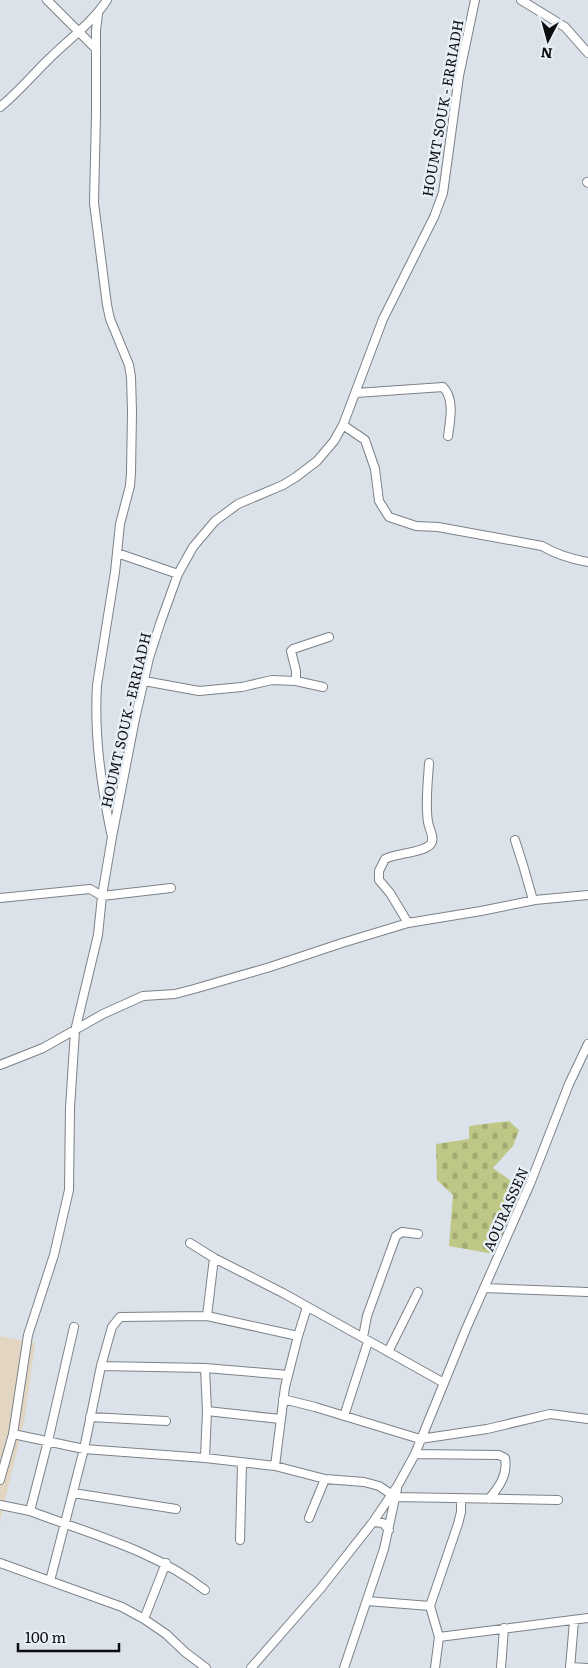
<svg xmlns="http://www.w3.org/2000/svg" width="588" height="1668" font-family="Literata,serif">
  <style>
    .industrial { fill: #e2d6c2 }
    .cemetery { fill: url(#cemetery-stones) }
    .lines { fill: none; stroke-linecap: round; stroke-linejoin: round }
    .minor-casing { stroke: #7c8288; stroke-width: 10 }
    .minor { stroke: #fff; stroke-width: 8 }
    .labels { text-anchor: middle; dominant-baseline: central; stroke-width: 5; stroke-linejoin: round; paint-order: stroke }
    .street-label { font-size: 14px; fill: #0b0d0f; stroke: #e8eff6 }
  </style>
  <defs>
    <pattern id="cemetery-stones" width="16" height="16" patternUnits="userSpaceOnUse" patternTransform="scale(1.25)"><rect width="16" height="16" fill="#bec785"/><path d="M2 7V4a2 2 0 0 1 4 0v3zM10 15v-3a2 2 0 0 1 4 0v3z" fill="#a2aa72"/></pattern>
  </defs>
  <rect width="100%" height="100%" fill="#dbe2e9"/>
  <path class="industrial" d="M0,1336l35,7 -10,74 -25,104z"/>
  <path class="cemetery" d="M509,1121l10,9 -6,16 -20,22 21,15 9,4 -25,58 -4,9 -45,-8 4,-51 -16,-15 -1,-36 33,-5v-13z"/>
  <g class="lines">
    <defs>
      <path id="minor" d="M47,0l49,49
        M521,0l44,27 23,26
        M98,14l-2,16v84l-2,89 13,102 3,14 19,46 2,12 1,35 -1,61 -1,13 -10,38 -5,48 -18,113c-3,50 4,98 14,148
        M0,107c19,-15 33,-33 50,-49 19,-19 42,-35 57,-58
        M587,182l1,1
        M356,393l87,-6c12,12 7,34 5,49
        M343,425l22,15 10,29 4,32 10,16 27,9 22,1 104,19c15,9 29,13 46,16
        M117,553l61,21
        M144,681l55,10 43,-4 30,-7 24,1 27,6
        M296,681v-10l-5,-20 2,-2 36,-12
        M515,840l8,25 10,35
        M0,898l90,-9 12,7 69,-8
        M408,923l-18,-30 -11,-13v-9l6,-12c12,-6 36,-6 45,-14 6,-6 -1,-16 -2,-23 -3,-19 0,-40 1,-59
        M0,1065l43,-17 60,-34 40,-18 32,-2 19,-5 76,-22 72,-24 66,-20 73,-12 54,-11 53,-5
        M190,1243l24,15 69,35 161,90
        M484,1288l104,4
        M207,1316l7,-58
        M363,1337l4,-21 29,-80 6,-4 16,2
        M388,1352l30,-60
        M101,1366l104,2 83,7
        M205,1368l2,43 -2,47
        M283,1399l32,8 105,32 67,-10 63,-15 38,5
        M207,1411l73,8
        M344,1416l24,-74
        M90,1417l76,4
        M13,1434l71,15 121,9 70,8 50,13 39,3 15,4 12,8
        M415,1454l84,1 6,3c3,17 -6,29 -16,41
        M275,1466l10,-79 13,-51 9,-29
        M0,1480l13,-46 15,-99 26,-80 15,-65 1,-82 5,-77 23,-96 4,-39 10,-59 23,-118 14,-61 12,-37 17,-47 15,-27 22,-26 23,-17 45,-19 13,-8 21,-16 17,-20 9,-16 40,-106 51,-102 9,-24 16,-117 16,-76
        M73,1493l103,16
        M395,1497l163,3
        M0,1505l30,6 18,-70 26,-114
        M30,1511c60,23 124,39 175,79
        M309,1518l16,-39
        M373,1522l10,1 6,7
        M240,1540l2,-77
        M0,1563l122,44 22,12 22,15 19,18 21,16
        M50,1581l34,-132 17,-83 11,-39 8,-10 87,-1 91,20
        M367,1601l63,5
        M144,1619l22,-56
        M439,1637l149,-19
        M570,1667l18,1
        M251,1668l70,-80 52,-66 25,-37 17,-31 51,-125 64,-145 39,-100 19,-40
        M344,1668l40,-119 13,-60
        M435,1668l4,-31 -9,-31 28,-82 3,-12v-13
        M501,1668l3,-40
        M570,1668l4,-47"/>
    </defs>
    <use href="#minor" class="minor-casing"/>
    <use href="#minor" class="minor"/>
  </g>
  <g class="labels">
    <g class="street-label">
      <text transform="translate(442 108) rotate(-80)">HOUMT SOUK - ERRIADH</text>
      <text transform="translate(125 720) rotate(-77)">HOUMT SOUK - ERRIADH</text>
      <text transform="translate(505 1209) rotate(-66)">AOURASSEN</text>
    </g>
  </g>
  <g transform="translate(548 40) rotate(186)" stroke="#e8eff6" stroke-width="4" paint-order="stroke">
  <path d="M0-4L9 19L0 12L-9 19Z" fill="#0b0d0f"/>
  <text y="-8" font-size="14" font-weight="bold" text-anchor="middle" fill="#0b0d0f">N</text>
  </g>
  <path d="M18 1643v8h101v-8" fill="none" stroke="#0b0d0f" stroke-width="2.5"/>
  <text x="25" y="1643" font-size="15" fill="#0b0d0f" stroke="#e8eff6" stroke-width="4" paint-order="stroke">100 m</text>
</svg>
